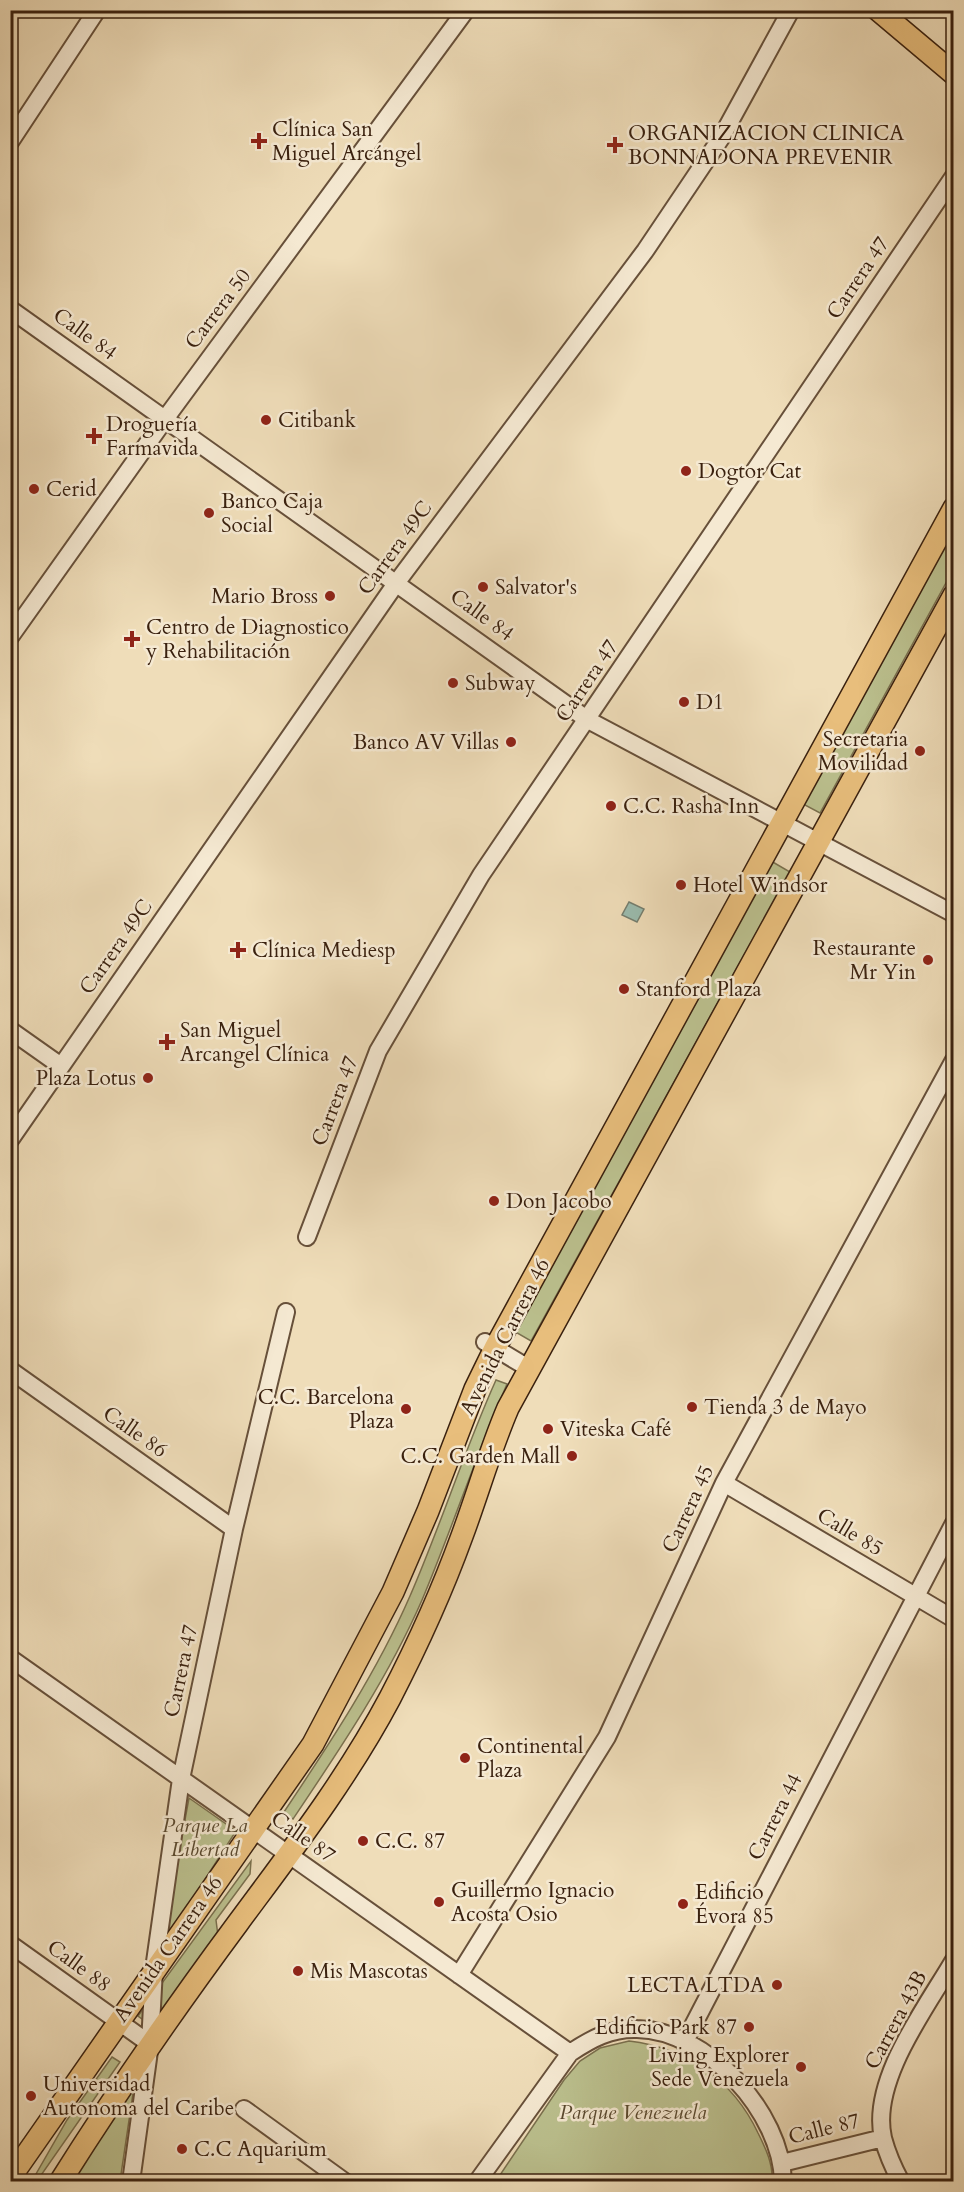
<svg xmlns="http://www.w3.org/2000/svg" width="964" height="2192" font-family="Cardo,serif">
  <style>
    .green { fill: #bbc08e; stroke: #7a704e; stroke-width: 1.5 }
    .water { fill: #9abcaf; stroke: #747e6f; stroke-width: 1.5 }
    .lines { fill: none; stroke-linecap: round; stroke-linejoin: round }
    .minor-casing { stroke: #67503a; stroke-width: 20 }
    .major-casing { stroke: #3a210f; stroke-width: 24 }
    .minor { stroke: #f5e9d2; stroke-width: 16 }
    .major { stroke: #e8be7c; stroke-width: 21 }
    .poi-dot { fill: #8f2418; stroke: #f5e9d2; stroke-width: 2 }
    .labels { text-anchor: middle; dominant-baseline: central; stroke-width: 5; stroke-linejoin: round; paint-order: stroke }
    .poi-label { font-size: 21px; fill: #3a210f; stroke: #f5e9d2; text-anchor: start }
    .street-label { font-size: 21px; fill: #3a210f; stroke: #f5e9d2 }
    .park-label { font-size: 21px; font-style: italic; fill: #5a492f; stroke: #f5e9d2 }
  </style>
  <rect width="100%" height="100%" fill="#efddb9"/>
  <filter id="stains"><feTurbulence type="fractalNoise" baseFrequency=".00333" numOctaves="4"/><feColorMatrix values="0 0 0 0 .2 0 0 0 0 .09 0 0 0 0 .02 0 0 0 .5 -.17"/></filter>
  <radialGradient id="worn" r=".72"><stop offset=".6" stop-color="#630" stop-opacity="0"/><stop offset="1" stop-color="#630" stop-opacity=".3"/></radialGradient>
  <path class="green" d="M949,538l4,3v29l-133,243 -17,-9z
    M771,861l19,11 -259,469 -19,-11z
    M496,1380l11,4c-31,71 -55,145 -85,216 -34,78 -82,149 -129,219l-9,-7c46,-69 93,-140 126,-216 31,-71 54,-145 86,-216z
    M189,1798l47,33 -75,117 4,-20z
    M251,1861l-1,13 -34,46 2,16 -65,91 -15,-11z
    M629,2041c58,7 104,39 129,92 8,16 15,31 14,48h-276l68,-101 16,-19 20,-13z
    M112,2057l8,5 -83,119h-5l35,-61z
    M136,2073l-16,108 -48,1z"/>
  <path class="water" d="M629,902l15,7 -7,13 -15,-7z"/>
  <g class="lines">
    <defs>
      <path id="minor" d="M10,142l87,-132
        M10,309l578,411 366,194
        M10,637l155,-218 301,-409
        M10,1030l51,36
        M10,1140l387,-558 248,-331 76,-113 70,-128
        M307,1237l71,-186 103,-176 473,-699
        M485,1342l45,27
        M10,1370l224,159
        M724,1483l230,136
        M10,1658l560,395
        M10,1944l140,100
        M459,1975l148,-238 117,-254 230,-423
        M684,2043l270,-520
        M244,2109l101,73
        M782,2163l101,-25
        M131,2182l19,-138 4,-75 27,-190 53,-250 52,-217
        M477,2182l93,-129c21,-14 41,-25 67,-24 70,1 145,84 146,153
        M901,2182c-7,-13 -14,-29 -18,-44 -13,-57 43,-130 71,-178"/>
      <path id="major" d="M878,10l76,64
        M10,2178l303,-434 80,-152 35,-81 47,-122 20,-41 459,-840
        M60,2182c56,-89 115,-174 178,-259 54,-73 109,-144 152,-225 27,-52 52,-107 72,-162 16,-43 28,-86 46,-128l446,-813"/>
    </defs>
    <use href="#minor" class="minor-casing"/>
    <use href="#major" class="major-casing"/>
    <use href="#minor" class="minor"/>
    <use href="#major" class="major"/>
  </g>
  <g class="poi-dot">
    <path d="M256 132h6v6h6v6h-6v6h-6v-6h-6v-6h6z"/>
    <path d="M612 136h6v6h6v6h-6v6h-6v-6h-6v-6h6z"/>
    <circle cx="266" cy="420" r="6"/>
    <path d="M91 427h6v6h6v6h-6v6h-6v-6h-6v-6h6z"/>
    <circle cx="686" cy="471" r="6"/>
    <circle cx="34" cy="489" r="6"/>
    <circle cx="209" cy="513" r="6"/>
    <circle cx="483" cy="587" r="6"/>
    <circle cx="330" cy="596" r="6"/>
    <path d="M129 630h6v6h6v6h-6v6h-6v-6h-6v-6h6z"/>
    <circle cx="453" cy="683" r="6"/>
    <circle cx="684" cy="702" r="6"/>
    <circle cx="511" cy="742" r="6"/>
    <circle cx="920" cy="751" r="6"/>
    <circle cx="611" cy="806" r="6"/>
    <circle cx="681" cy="885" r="6"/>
    <path d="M235 941h6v6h6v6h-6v6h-6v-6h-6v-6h6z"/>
    <circle cx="928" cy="960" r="6"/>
    <circle cx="624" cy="989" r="6"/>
    <path d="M164 1033h6v6h6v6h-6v6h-6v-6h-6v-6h6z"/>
    <circle cx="148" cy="1078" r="6"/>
    <circle cx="494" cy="1201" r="6"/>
    <circle cx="692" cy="1407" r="6"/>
    <circle cx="406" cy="1409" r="6"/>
    <circle cx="548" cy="1429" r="6"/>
    <circle cx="572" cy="1456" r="6"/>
    <circle cx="465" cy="1758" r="6"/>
    <circle cx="363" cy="1841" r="6"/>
    <circle cx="439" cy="1902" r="6"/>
    <circle cx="683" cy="1904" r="6"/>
    <circle cx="298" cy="1971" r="6"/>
    <circle cx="777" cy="1985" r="6"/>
    <circle cx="749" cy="2027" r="6"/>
    <circle cx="801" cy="2067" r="6"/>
    <circle cx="31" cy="2096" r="6"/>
    <circle cx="182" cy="2149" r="6"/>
  </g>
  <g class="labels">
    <g class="poi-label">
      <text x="272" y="129">Clínica San<tspan x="272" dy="24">Miguel Arcángel</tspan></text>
      <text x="628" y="133">ORGANIZACION CLINICA<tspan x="628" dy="24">BONNADONA PREVENIR</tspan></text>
      <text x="278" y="420">Citibank</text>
      <text x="106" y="424">Droguería<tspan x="106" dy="24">Farmavida</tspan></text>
      <text x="698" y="471">Dogtor Cat</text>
      <text x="46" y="489">Cerid</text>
      <text x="221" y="501">Banco Caja<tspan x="221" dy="24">Social</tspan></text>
      <text x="495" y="587">Salvator's</text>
      <text x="318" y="596" text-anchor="end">Mario Bross</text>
      <text x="146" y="627">Centro de Diagnostico<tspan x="146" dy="24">y Rehabilitación</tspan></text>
      <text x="465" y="683">Subway</text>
      <text x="696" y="702">D1</text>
      <text x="908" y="739" text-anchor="end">Secretaria<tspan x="908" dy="24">Movilidad</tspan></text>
      <text x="499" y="742" text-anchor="end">Banco AV Villas</text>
      <text x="623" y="806">C.C. Rasha Inn</text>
      <text x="693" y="885">Hotel Windsor</text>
      <text x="916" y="948" text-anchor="end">Restaurante<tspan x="916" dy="24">Mr Yin</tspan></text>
      <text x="252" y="950">Clínica Mediesp</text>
      <text x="636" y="989">Stanford Plaza</text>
      <text x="180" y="1030">San Miguel<tspan x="180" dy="24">Arcangel Clínica</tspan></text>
      <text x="136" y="1078" text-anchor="end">Plaza Lotus</text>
      <text x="506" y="1201">Don Jacobo</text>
      <text x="394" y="1397" text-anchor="end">C.C. Barcelona<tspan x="394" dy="24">Plaza</tspan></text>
      <text x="704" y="1407">Tienda 3 de Mayo</text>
      <text x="560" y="1429">Viteska Café</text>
      <text x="560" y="1456" text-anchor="end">C.C. Garden Mall</text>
      <text x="477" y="1746">Continental<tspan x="477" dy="24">Plaza</tspan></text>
      <text x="375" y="1841">C.C. 87</text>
      <text x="451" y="1890">Guillermo Ignacio<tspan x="451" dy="24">Acosta Osio</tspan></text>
      <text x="695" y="1892">Edificio<tspan x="695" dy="24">Évora 85</tspan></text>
      <text x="310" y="1971">Mis Mascotas</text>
      <text x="765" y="1985" text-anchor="end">LECTA LTDA</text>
      <text x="737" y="2027" text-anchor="end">Edificio Park 87</text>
      <text x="789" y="2055" text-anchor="end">Living Explorer<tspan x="789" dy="24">Sede Venezuela</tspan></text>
      <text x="43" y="2084">Universidad<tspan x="43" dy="24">Autonoma del Caribe</tspan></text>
      <text x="194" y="2149">C.C Aquarium</text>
    </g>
    <g class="street-label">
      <text transform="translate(858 278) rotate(-56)">Carrera 47</text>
      <text transform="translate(218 309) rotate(-53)">Carrera 50</text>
      <text transform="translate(85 334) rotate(36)">Calle 84</text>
      <text transform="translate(395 548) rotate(-54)">Carrera 49C</text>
      <text transform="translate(482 615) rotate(36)">Calle 84</text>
      <text transform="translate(587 681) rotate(-56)">Carrera 47</text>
      <text transform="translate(116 947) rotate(-55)">Carrera 49C</text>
      <text transform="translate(335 1101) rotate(-69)">Carrera 47</text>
      <text transform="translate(505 1337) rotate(-63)">Avenida Carrera 46</text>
      <text transform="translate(135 1432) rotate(35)">Calle 86</text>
      <text transform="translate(688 1509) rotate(-65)">Carrera 45</text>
      <text transform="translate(850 1532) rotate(31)">Calle 85</text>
      <text transform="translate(181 1671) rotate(-78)">Carrera 47</text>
      <text transform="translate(775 1817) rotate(-63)">Carrera 44</text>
      <text transform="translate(303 1837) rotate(35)">Calle 87</text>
      <text transform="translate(168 1949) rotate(-55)">Avenida Carrera 46</text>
      <text transform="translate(79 1966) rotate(36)">Calle 88</text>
      <text transform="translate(896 2020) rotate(-62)">Carrera 43B</text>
      <text transform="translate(824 2129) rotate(-14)">Calle 87</text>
    </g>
    <g class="park-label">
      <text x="205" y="1825">Parque La<tspan x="205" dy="24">Libertad</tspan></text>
      <text x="633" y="2112">Parque Venezuela</text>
    </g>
  </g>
  <rect width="964" height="2192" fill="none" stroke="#efddb9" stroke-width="36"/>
  <rect x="12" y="12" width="940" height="2168" fill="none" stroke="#3a210f" stroke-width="3"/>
  <rect x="18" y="18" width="928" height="2156" fill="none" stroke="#3a210f" stroke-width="1.5"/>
  <rect width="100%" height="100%" filter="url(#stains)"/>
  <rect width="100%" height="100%" fill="url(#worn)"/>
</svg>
